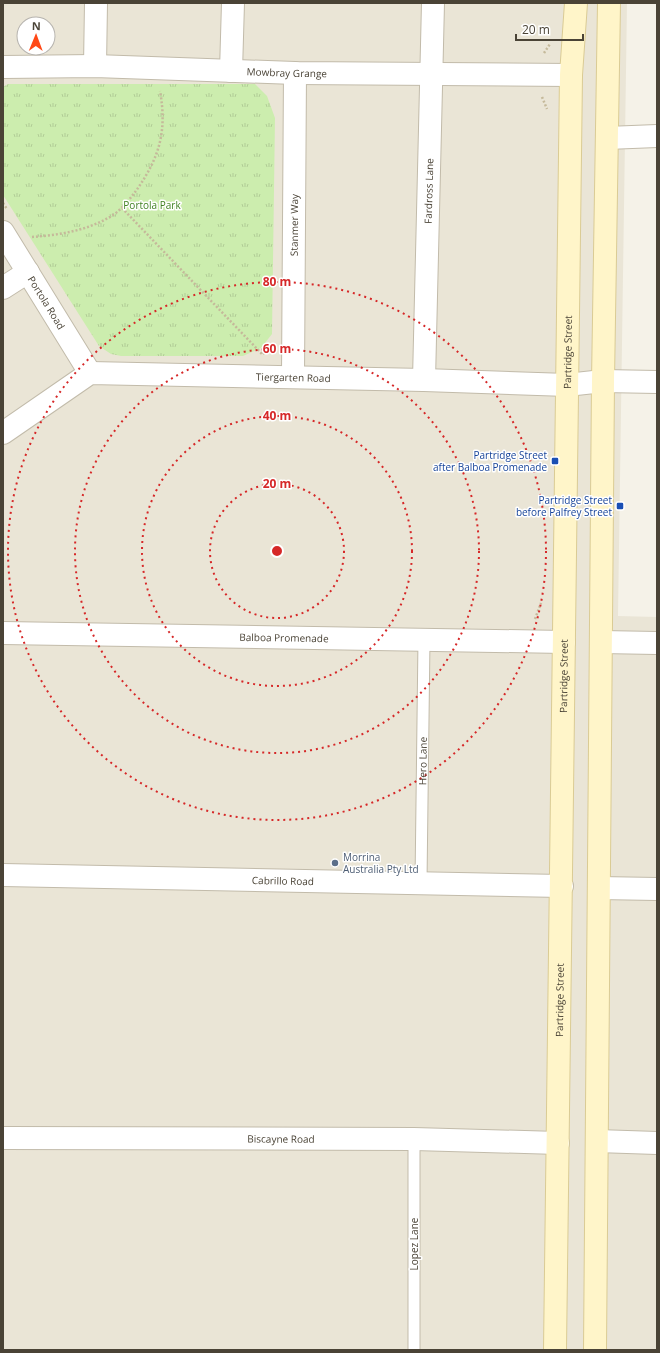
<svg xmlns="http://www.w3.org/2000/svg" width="660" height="1353" font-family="'Open Sans',sans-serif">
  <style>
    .residential { fill: #eae5d6; fill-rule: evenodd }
    .grass { fill: url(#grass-tufts) }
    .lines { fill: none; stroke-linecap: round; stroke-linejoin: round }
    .lane-casing { stroke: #c2bbaa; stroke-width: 13 }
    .street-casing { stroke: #c2bbaa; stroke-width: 24 }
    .secondary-casing { stroke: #dacb94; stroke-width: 24 }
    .path { stroke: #c5b99a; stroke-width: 2.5; stroke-dasharray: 2 2; stroke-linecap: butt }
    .lane { stroke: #fff; stroke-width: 11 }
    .street { stroke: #fff; stroke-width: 22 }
    .secondary { stroke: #fff5c9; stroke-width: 22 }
    .ring { fill: none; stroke: #d62828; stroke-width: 2; stroke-dasharray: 2 4 }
    .transit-dot { fill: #1a4fb4; stroke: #fff; stroke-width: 1.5 }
    .service-dot { fill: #5c6f8a; stroke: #fff; stroke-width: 1.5 }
    .labels { text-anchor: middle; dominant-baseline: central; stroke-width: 3; stroke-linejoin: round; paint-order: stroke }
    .street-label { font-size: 10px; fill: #4a4336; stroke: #fff }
    .park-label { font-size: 10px; fill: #418223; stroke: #fff }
    .transit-label { font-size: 10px; fill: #164399; stroke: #fff; text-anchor: end }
    .service-label { font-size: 10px; fill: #4e5e75; stroke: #fff; text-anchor: start }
    .centre { fill: #d62828; stroke: #fff; stroke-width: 2 }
    .ring-label { font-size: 12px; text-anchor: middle; font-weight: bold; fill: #d62828; stroke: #fff; stroke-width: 3; stroke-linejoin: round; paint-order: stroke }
  </style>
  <defs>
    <pattern id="grass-tufts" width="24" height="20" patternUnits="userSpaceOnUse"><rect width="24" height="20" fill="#ccedae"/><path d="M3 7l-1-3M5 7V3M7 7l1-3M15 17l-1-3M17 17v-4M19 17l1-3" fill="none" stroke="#b1cc96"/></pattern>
  </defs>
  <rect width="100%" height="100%" fill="#f5f2e8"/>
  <path class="residential" d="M3,3h624l-9,613 39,1v733h-654zM24,24h24v24h-24z"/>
  <path class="grass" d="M8,84h247l12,12 8,22 -3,216 -11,14 -18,8h-122l-10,-2 -12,-8 -96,-151v-108z"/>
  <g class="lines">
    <defs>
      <g id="lane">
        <path id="s1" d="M421,883l3,-244"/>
        <path d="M414,1350v-211"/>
      </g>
      <g id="street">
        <path d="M95,66l1,-63"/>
        <path id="s2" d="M3,67l92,-1 200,7 276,2"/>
        <path d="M231,71l2,-68"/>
        <path d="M607,138l50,-2"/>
        <path id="s3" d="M3,232l87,141"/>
        <path d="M3,288l25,-16"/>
        <path id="s4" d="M293,376l2,-303"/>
        <path id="s5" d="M424,380l9,-377"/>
        <path id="s6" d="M3,433l87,-60 334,7 143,5 36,-4 54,1"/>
        <path id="s7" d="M3,633l561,9"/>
        <path d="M601,642l56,1"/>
        <path id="s8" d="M3,875l559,11"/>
        <path d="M599,888l58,1"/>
        <path id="s9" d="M3,1138l411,1 144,4"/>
        <path d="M597,1141l60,2"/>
      </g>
      <g id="secondary">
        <path id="s10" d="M555,1350l16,-1275 5,-72"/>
        <path d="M595,1350l8,-969 6,-378"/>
      </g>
    </defs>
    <use href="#lane" class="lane-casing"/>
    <use href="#street" class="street-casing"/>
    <use href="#secondary" class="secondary-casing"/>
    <path class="path" d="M544,53l6,-9
      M542,97l5,12
      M3,203l4,6
      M122,208l140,146
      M32,237c26,-2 53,-6 76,-19 12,-6 22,-19 30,-30 22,-32 29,-58 22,-97
      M263,354l8,-8
      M535,619l6,-16"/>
    <use href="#lane" class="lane"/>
    <use href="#street" class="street"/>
    <use href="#secondary" class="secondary"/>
  </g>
  <g class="ring">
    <circle cx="277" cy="551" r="67"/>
    <circle cx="277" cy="551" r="135"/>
    <circle cx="277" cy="551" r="202"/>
    <circle cx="277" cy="551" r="269"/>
  </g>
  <g class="transit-dot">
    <rect x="551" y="457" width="8" height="8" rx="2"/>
    <rect x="616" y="502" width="8" height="8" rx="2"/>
  </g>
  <circle class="service-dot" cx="335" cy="863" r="4"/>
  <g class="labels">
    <g class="street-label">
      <text stroke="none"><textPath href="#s2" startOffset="284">Mowbray Grange</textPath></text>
      <text stroke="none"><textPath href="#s5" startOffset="189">Fardross Lane</textPath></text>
      <text stroke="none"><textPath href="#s4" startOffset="151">Stanmer Way</textPath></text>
      <text stroke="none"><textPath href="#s3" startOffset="83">Portola Road</textPath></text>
      <text stroke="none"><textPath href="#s10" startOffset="998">Partridge Street</textPath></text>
      <text stroke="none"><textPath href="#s6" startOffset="309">Tiergarten Road</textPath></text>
      <text stroke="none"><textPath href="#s7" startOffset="281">Balboa Promenade</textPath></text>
      <text stroke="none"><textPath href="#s10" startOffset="674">Partridge Street</textPath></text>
      <text stroke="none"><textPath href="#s1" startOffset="122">Hero Lane</textPath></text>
      <text stroke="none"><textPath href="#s8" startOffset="280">Cabrillo Road</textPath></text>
      <text stroke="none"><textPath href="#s10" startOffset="350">Partridge Street</textPath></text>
      <text stroke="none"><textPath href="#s9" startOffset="278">Biscayne Road</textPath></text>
      <text transform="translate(414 1244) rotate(-90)">Lopez Lane</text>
    </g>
    <g class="park-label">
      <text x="152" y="205">Portola Park</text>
    </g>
    <g class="transit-label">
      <text x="547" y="455">Partridge Street<tspan x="547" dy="12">after Balboa Promenade</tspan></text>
      <text x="612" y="500">Partridge Street<tspan x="612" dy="12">before Palfrey Street</tspan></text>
    </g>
    <g class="service-label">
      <text x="343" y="857">Morrina<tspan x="343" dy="12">Australia Pty Ltd</tspan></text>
    </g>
  </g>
  <circle cx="277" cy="551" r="6" class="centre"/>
  <g class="ring-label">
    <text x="277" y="286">80 m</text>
    <text x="277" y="353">60 m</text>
    <text x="277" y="420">40 m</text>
    <text x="277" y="488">20 m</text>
  </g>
  <rect width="660" height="1353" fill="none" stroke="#4a4336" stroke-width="8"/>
  <g transform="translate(36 36) rotate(1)"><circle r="19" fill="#ffffff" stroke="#b7b4af"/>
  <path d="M0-3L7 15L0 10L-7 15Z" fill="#ff4816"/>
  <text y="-6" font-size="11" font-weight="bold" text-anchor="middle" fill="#4a4336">N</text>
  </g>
  <path d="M516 34v6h67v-6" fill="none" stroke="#4a4336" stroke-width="2"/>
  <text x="522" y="34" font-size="12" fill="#4a4336" stroke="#ffffff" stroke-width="3" paint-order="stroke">20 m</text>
</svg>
